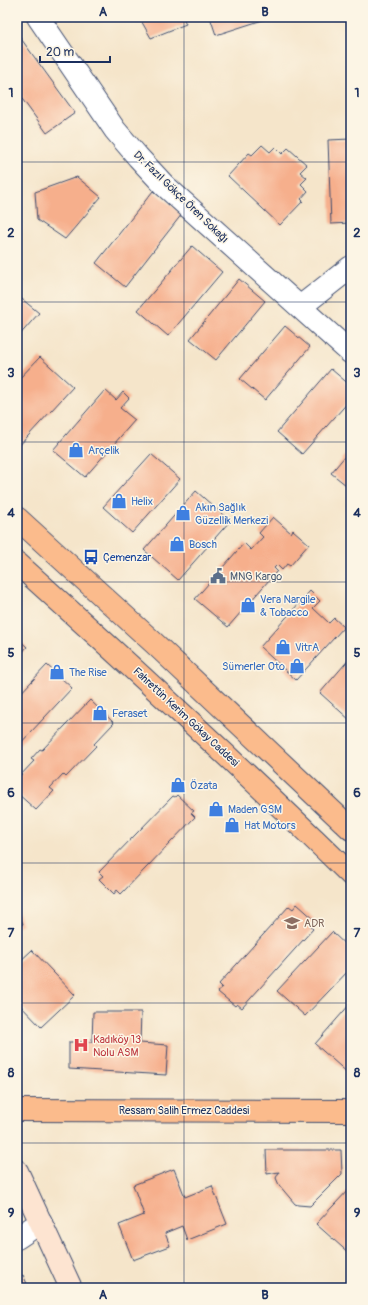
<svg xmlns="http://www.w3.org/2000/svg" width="368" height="1305" font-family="Pangolin,sans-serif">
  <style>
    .building { fill: #f6af8c }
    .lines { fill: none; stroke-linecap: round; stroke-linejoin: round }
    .street-casing { stroke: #3c4a6e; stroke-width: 24 }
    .secondary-casing { stroke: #3c4a6e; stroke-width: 24 }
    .primary-casing { stroke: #3c4a6e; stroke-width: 24 }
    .street { stroke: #fff; stroke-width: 22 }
    .secondary { stroke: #fde4d1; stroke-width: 22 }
    .primary { stroke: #fbbb8c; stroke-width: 22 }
    .grid { fill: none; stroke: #1b2f5e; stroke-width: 1; stroke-opacity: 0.55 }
    .labels { text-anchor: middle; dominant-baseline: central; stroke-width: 3; stroke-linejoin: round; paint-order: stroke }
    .street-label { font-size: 11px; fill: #1b2f5e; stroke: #fcf5e5 }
    .shop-label { font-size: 11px; fill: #366cbe; stroke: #fcf5e5; text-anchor: start }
    .transit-label { font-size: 11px; fill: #164399; stroke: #fcf5e5; text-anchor: start }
    .service-label { font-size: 11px; fill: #4e5e75; stroke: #fcf5e5; text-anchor: start }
    .education-label { font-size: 11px; fill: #785e54; stroke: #fcf5e5; text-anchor: start }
    .health-label { font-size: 11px; fill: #be3a42; stroke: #fcf5e5; text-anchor: start }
    .neatline { fill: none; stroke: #1b2f5e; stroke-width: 1.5 }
    .grid-label { font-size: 13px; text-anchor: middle; font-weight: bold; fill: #1b2f5e }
  </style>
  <rect width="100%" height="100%" fill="#fcf5e5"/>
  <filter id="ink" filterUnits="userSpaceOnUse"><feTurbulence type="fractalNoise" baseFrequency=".025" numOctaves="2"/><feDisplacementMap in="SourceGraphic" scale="8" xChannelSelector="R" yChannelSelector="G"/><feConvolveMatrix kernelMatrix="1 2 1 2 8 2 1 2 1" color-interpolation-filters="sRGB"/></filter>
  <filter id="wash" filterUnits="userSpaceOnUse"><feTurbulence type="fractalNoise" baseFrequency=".012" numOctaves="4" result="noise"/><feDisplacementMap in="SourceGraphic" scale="16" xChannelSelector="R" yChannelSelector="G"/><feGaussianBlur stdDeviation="0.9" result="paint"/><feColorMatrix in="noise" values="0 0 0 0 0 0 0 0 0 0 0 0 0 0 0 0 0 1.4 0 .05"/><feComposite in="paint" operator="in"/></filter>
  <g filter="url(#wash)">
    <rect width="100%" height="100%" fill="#f5e5ca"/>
    <g id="blocks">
      <path class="building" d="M139,17h44l3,7 -35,14z
        M210,17h62l-56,18z
        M19,36l56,77 -28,20 -30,-41v-54z
        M351,139v84l-20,1 -3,-84z
        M262,145l8,7 5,-5 7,7 6,-6 19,17 -7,7 7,6 -6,6 7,7 -7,8 2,2 -23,24 -52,-49 21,-23 3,2z
        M77,177l24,20 -36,42 -28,-19 -2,-28z
        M153,191l29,23 -57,73 -29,-24z
        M192,246l30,26 -54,64 -30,-26z
        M239,279l26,22 -49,59 -26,-21z
        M17,295l22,18 -22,25z
        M285,326l25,21 -45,53 -25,-21z
        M40,357l33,30 -56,61v-67z
        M331,369l20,17v13l-49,55 -25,-22z
        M105,390l11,10 7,-8 6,6 -9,10 15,12 -50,57 -32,-27z
        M351,449v40l-20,-16z
        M151,454l29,25 -48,54 -29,-26z
        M196,491l34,30 -52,59 -34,-30z
        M273,517l18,16 2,-3 16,14 -19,22 -3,-2 -5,6 -5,-5 -3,3 3,3 -49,56 -33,-28 49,-56 7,7 12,-13 -4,-4z
        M310,591l10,10 -7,7 16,15 5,-5 10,9 -48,53 -36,-33z
        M17,638l10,9 -10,11z
        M351,657v64l-31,-28z
        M47,665l25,23 -55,59v-50z
        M90,700l24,23 -20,21 2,2 -30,31 -3,-3 -13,14 4,3 -18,19 -19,-17v-14l17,-18 -3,-2 9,-10 2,1z
        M177,795l17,16 -3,2 4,4 -74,77 -4,-4 -3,4 -15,-15 4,-3 -4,-4 74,-76 2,1z
        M297,904l18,16 -5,6 3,3 -71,79 -5,-4 -2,2 -17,-14 4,-5 -3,-3 70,-78 4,3z
        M17,909l6,15 -6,3z
        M332,932l19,18v18l-46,48 -28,-25z
        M32,950l43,45 -34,32 -24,-25v-38z
        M351,1003v69l-2,2 -34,-30z
        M93,1012h48l-1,31 28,2 -2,30 -97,-6v-27h23z
        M266,1150h75l1,24 -32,32 -12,-1 -3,-1 -16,-19 -3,-7 3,-6 -12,2z
        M174,1169l11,28 27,-11 15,38 -40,16 -5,-14 -17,7 5,13 -37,14 -14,-35 25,-10 -11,-30z
        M351,1187v68l-35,-31z
        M23,1275l6,13h-12v-10z"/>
    </g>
  </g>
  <g filter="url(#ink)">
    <use href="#blocks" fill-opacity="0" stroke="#3c4a6e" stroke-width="1"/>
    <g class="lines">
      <defs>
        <path id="street" d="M38,17l77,113 23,27 26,28 187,168
          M300,307l51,-40
          M17,1238l24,-16"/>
        <path id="secondary" d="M17,1171l54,117"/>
        <path id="primary" d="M17,518l137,125 197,186
          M17,563c113,102 225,205 334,312
          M17,1110l334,1"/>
      </defs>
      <use href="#street" class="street-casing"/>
      <use href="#secondary" class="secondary-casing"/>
      <use href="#primary" class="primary-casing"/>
      <use href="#street" class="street"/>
      <use href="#secondary" class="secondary"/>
      <use href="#primary" class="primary"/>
    </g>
  </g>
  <path class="grid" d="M184,17v1271M17,162h334M17,302h334M17,442h334M17,582h334M17,723h334M17,863h334M17,1003h334M17,1143h334"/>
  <defs>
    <symbol id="shop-bare" viewBox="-9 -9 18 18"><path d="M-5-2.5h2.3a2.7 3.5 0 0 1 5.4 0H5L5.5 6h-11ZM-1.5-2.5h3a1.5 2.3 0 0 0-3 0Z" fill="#3f7fe0" stroke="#fcf5e5" stroke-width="2.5" paint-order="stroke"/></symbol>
    <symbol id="bus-bare" viewBox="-9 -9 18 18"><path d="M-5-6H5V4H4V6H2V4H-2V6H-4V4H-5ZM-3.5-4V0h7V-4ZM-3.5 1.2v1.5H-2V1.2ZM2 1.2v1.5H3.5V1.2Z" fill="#1a4fb4" stroke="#fcf5e5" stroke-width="2.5" paint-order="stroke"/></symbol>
    <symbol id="civic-bare" viewBox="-9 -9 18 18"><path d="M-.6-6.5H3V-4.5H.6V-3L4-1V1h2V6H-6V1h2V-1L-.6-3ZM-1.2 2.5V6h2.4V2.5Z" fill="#5c6f8a" stroke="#fcf5e5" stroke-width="2.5" paint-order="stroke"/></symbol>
    <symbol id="school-bare" viewBox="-9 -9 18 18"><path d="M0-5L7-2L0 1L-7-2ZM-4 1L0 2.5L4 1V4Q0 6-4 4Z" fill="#8d6e63" stroke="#fcf5e5" stroke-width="2.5" paint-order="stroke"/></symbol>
    <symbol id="hospital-bare" viewBox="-9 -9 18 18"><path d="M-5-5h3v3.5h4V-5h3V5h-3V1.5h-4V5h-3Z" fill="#e0444e" stroke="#fcf5e5" stroke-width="2.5" paint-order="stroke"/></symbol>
  </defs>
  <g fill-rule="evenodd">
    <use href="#shop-bare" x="65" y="439" width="22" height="22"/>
    <use href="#shop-bare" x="108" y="490" width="22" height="22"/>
    <use href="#shop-bare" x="172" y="502" width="22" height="22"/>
    <use href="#shop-bare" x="166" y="533" width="22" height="22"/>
    <use href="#bus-bare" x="80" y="546" width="22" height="22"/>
    <use href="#civic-bare" x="207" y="565" width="22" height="22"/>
    <use href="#shop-bare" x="237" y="594" width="22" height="22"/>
    <use href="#shop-bare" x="272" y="636" width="22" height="22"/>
    <use href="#shop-bare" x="286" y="655" width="22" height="22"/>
    <use href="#shop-bare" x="46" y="661" width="22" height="22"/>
    <use href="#shop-bare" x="89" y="702" width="22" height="22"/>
    <use href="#shop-bare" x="167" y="774" width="22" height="22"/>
    <use href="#shop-bare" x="205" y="798" width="22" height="22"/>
    <use href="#shop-bare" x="221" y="814" width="22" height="22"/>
    <use href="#school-bare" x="281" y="912" width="22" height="22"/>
    <use href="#hospital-bare" x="70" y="1034" width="22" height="22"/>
  </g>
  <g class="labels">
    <g class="street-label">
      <text transform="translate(181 197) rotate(44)">Dr. Fazıl Gökçe Ören Sokağı</text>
      <text transform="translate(186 717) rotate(43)">Fahrettin Kerim Gökay Caddesi</text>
      <text x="184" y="1110">Ressam Salih Ermez Caddesi</text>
    </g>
    <g class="shop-label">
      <text x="88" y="450">Arçelik</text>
      <text x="131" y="501">Helix</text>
      <text x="195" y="507">Akın Sağlık<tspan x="195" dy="13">Güzellik Merkezi</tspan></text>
      <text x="189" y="544">Bosch</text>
      <text x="260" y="599">Vera Nargile<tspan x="260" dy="13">&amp; Tobacco</tspan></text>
      <text x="295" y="647">VitrA</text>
      <text x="285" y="666" text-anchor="end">Sümerler Oto</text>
      <text x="69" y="672">The Rise</text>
      <text x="112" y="713">Feraset</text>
      <text x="190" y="785">Özata</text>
      <text x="228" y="809">Maden GSM</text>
      <text x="244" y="825">Hat Motors</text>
    </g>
    <g class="transit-label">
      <text x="103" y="557">Çemenzar</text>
    </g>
    <g class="service-label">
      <text x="230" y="576">MNG Kargo</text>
    </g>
    <g class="education-label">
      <text x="304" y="923">ADR</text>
    </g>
    <g class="health-label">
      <text x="93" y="1039">Kadıköy 13<tspan x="93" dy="13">Nolu ASM</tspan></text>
    </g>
  </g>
  <rect width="368" height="1305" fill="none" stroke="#fcf5e5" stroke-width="44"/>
  <path d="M40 56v6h70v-6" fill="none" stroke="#1b2f5e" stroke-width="2"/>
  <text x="46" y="56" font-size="12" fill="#1b2f5e" stroke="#fcf5e5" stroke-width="3" paint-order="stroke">20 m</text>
  <rect x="22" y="22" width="324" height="1261" class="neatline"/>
  <g class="grid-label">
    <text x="103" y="16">A</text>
    <text x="265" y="16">B</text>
    <text x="11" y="97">1</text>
    <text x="357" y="97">1</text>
    <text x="11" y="237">2</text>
    <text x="357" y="237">2</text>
    <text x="11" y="377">3</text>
    <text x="357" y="377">3</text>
    <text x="11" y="517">4</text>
    <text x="357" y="517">4</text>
    <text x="11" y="657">5</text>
    <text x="357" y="657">5</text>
    <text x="11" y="797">6</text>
    <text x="357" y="797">6</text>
    <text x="11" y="937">7</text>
    <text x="357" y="937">7</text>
    <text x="11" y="1077">8</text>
    <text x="357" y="1077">8</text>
    <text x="11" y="1217">9</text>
    <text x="357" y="1217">9</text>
    <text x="103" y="1299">A</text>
    <text x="265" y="1299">B</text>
  </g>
</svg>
